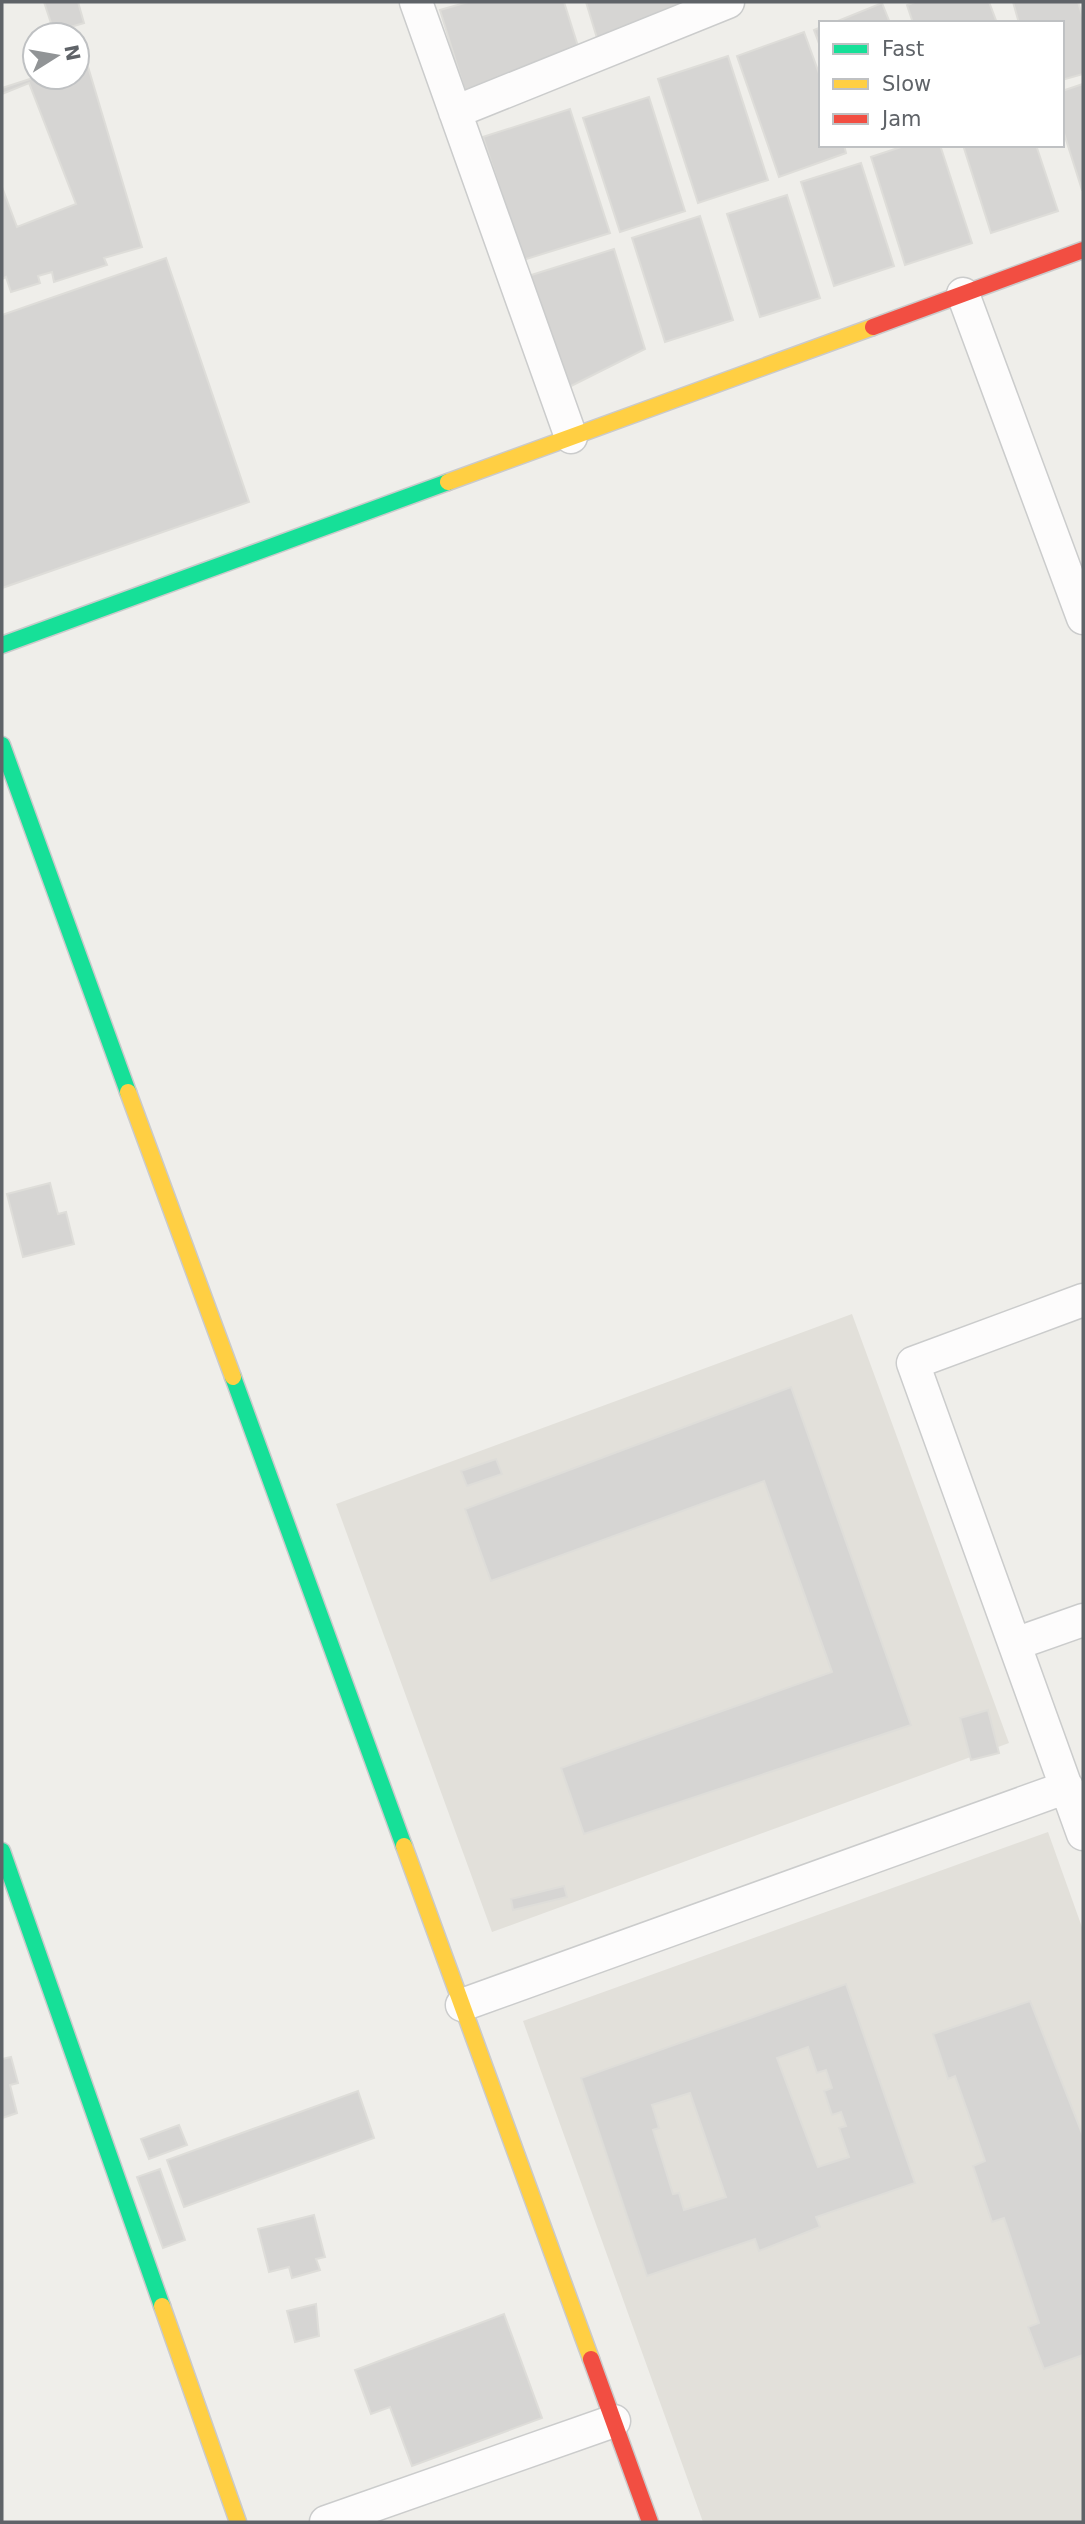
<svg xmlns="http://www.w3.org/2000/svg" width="1085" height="2524" font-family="'DejaVu Sans',sans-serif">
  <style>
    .education { fill: #e2e0da }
    .building { fill: #d6d5d3; stroke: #deddd9; stroke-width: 2; fill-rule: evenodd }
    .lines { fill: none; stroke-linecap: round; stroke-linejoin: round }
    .street-casing { stroke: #cbcccc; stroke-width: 35 }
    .fast-casing { stroke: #cacacb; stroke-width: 19 }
    .slow-casing { stroke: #cacacb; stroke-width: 19 }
    .jam-casing { stroke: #cacacb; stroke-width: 19 }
    .street { stroke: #fdfcfc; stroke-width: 32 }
    .fast { stroke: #16e098; stroke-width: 16 }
    .slow { stroke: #ffcf43; stroke-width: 16 }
    .jam { stroke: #f24e42; stroke-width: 16 }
  </style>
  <rect width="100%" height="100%" fill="#efeeea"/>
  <path class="education" d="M852,1314l157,429 -517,189 -156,-428z
    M1048,1832l35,98v592h-380l-180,-501z"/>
  <path class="building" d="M44,2h34l6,21 -17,5 2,7h-14z
    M468,2h96l19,60 -116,36 -27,-88z
    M586,2h121l-107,46z
    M915,2h74l8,21h-84l-6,-18z
    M1013,2h65l5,16v56l-21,6v-57h-43z
    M882,3l8,20h-57z
    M821,27v22l-7,-19z
    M804,32l17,47v66h23l2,8 -67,24 -42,-121z
    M728,56l40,124 -70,23 -40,-124z
    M86,60l56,187 -38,11 3,7 -53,17 -2,-10 -14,4 2,7 -29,9 -5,-15 -4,2v-92l15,40 59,-23 -47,-121 -27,11v-6l34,-11h41v-15z
    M1083,84v106h-1l-20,-63v-36z
    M649,97l36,114 -65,21 -37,-114z
    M570,109l40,124 -87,27 -40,-123z
    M907,145h33l32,98 -67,22 -34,-108z
    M963,145h73l22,66 -67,22z
    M861,163l33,103 -60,20 -33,-104z
    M787,195l33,103 -60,19 -33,-103z
    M700,216l33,104 -68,22 -33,-104z
    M614,249l31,100 -82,41 -41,-112z
    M166,258l83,244 -247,86v-273z
    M50,1183l8,31 8,-2 8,32 -51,13 -16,-63z
    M791,1387l120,338 -327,109 -23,-66 271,-96 -68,-191 -273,100 -26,-72z
    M496,1459l6,15 -35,12 -6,-15z
    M988,1710l11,43 -28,7 -11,-42z
    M564,1886l3,11 -54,13 -2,-11z
    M846,1984l69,199 -99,34 4,10 -61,24 -4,-12 -108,37 -66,-198zM808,2047l9,26 9,-3 6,18 -8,3 8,24 9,-3 5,14 -7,2 10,29 -31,10 -41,-109zM690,2093l36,104 -42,13 -5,-17 -6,1 -20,-64 6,-2 -7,-23z
    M1030,2001l53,135v219l-39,14 -16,-42 11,-4 -35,-105 -12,4 -19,-56 12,-5 -30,-85 -7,3 -15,-45z
    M11,2057l7,26 -8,2 7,28 -15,5v-59z
    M358,2091l16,47 -190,69 -17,-47z
    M179,2125l8,20 -38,14 -8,-20z
    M160,2169l25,71 -22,8 -26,-71z
    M314,2215l11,42 -9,2 4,11 -28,8 -3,-11 -20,5 -11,-43z
    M316,2304l3,32 -24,6 -8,-31z
    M504,2314l38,104 -130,48 -22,-59 -19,7 -16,-44z"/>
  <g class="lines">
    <defs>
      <path id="street" d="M416,2l155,435
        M455,112l273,-110
        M963,294l120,324
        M1083,1300l-170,63 170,471
        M1015,1644l68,-24
        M462,2005l605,-218
        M326,2522l288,-101"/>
      <path id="fast" d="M2,645l446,-163
        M2,745l126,347
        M233,1377l171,469
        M2,1851l160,455"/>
      <path id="slow" d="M448,482l425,-155
        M128,1092l105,285
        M404,1846l187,513
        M162,2306l76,216"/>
      <path id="jam" d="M873,327l210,-77
        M591,2359l59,163"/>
    </defs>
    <use href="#street" class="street-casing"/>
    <use href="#fast" class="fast-casing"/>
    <use href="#slow" class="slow-casing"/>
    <use href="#jam" class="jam-casing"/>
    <use href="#street" class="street"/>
    <use href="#fast" class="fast"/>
    <use href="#slow" class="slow"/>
    <use href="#jam" class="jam"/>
  </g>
  <rect width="1085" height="2524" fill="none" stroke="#5f6368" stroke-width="7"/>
  <rect x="819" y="21" width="245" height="126" fill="#ffffff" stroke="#bfc1c3" stroke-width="2"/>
  <rect x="833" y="44" width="35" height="10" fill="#16e098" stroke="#bfc1c3" stroke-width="2"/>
  <text x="882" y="56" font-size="21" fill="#5f6368">Fast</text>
  <rect x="833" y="79" width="35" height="10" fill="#ffcf43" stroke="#bfc1c3" stroke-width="2"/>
  <text x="882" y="91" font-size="21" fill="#5f6368">Slow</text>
  <rect x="833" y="114" width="35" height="10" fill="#f24e42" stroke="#bfc1c3" stroke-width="2"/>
  <text x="882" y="126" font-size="21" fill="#5f6368">Jam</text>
  <g transform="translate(56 56) rotate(79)"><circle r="33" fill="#ffffff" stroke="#bfc1c3" stroke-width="2"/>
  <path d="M0-5L12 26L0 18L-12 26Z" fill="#919496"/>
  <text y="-10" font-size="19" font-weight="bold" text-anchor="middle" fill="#5f6368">N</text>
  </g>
</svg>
